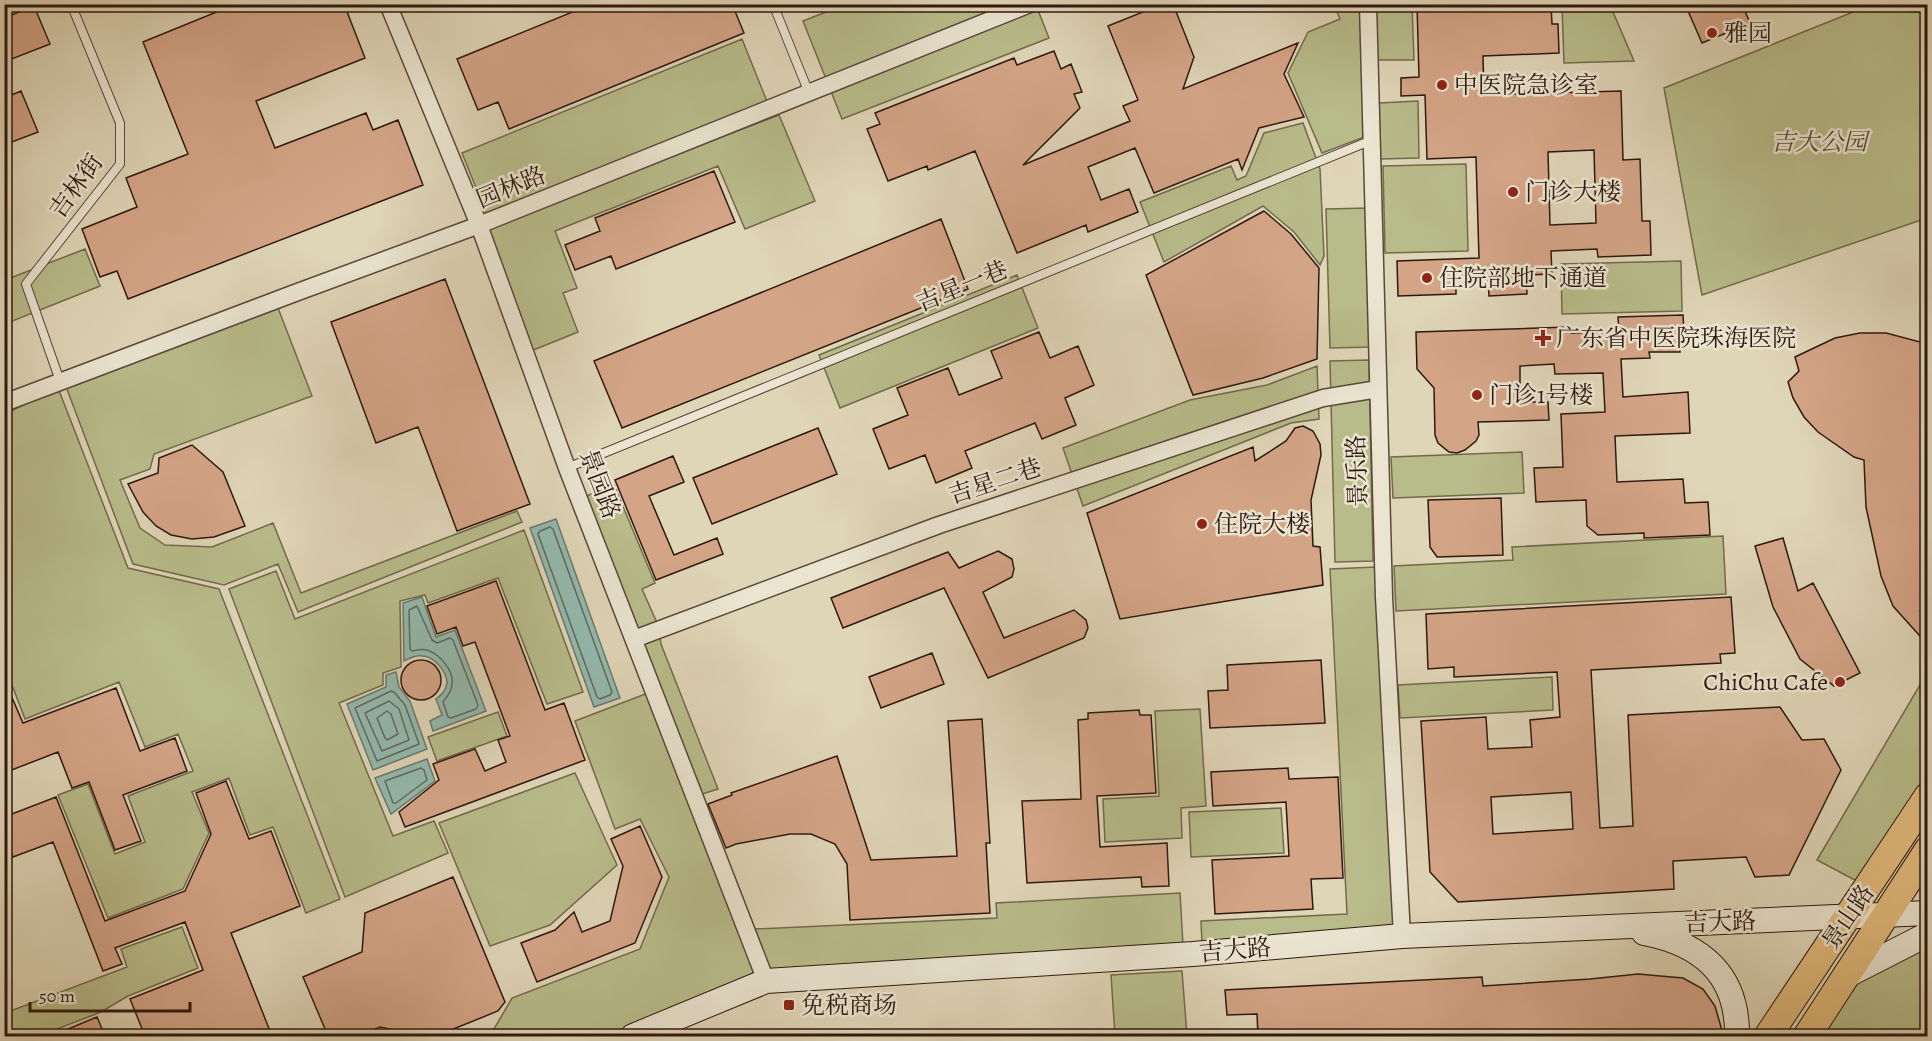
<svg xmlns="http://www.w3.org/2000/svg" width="1932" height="1041" font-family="Alegreya,'Noto Serif SC',serif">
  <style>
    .green { fill: #b8bb8a; stroke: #736a4c; stroke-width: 1.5 }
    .water { fill: #93b9ad; stroke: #6b796e; stroke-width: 1.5 }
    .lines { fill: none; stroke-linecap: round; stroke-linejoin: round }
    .shore { stroke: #60695e; stroke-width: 1.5 }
    .building { fill: #d4a487; stroke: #2e190f; stroke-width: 1.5; fill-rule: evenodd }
    .lane-casing { stroke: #5a4839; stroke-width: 10 }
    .street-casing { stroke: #5a4839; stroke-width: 19 }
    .secondary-casing { stroke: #2e190f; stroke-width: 26 }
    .primary-casing { stroke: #2e190f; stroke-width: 29 }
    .lane { stroke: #eae4d0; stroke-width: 8 }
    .street { stroke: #eae4d0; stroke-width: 16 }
    .secondary { stroke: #eae4d0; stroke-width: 24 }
    .primary { stroke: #e0ba7c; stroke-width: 27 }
    .poi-dot { fill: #8f2418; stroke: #eae4d0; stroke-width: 2 }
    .labels { text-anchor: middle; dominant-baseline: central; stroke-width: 5; stroke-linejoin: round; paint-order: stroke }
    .poi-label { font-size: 24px; fill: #2e190f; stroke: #eae4d0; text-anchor: start }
    .park-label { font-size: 24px; font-style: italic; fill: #574a34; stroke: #eae4d0 }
    .street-label { font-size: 24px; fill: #2e190f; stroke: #eae4d0 }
  </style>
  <rect width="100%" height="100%" fill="#dfd5b7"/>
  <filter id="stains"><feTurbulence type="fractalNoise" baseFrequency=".00333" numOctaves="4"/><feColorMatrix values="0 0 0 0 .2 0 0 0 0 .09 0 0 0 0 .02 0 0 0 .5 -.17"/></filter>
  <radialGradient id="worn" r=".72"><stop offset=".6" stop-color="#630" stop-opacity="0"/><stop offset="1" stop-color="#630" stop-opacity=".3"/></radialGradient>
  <path class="green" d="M844,5h192l13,33 -207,81 -39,-98z
    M1334,5h30l3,131 -45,17 -34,-80 20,-41 32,-13z
    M1375,5h37l2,55h-38z
    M1562,5h48l24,56 -70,2z
    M1863,8l64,5v205l-225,77 -38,-207z
    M742,39l26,65 -281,111 -25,-62z
    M1418,101l1,57 -39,1 -1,-56z
    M779,115l36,86 -70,28 -27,-63 -163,65 22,57 -14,5 15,39 -47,19 -46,-124z
    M1303,123l17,46 4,87 -4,9 -26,-33 -31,-26 -99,56 -24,-60 91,-36 6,14 9,-4 18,-43z
    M1466,164l2,87 -83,2 -2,-87z
    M1368,208l4,139 -42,1 -4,-139z
    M85,249l15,37 -95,38v-44z
    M1681,261l1,50 -120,3 -1,-50z
    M1017,275l21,53 -198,80 -21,-53z
    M278,308l34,88 -158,58 -4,15 -30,11 20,48 25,17 47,2 61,-24 28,70 216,-82 5,11 -224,90 -20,-48 -54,21 -91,-21 -68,-180z
    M1369,360l4,201 -38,1 -5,-201z
    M1317,366l2,53 -28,4 -208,83 -20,-58 127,-48 77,-15z
    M58,388l70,180 91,21 121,310 -34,14 -33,-86 -23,8 -21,-57 -37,14 17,41 -26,56 -75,29 -50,-123 30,-11 27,70 30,-12 -17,-46 65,-25 -15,-37 -33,13 -26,-65 -94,37 -20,-52v-253z
    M1522,452l2,41 -131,5 -2,-41z
    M614,485l41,98 -13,6 16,36 3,19 57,145 -19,6 -115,-298z
    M524,530l59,162 -36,12 -49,-126 -70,25 -3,-8 -25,6 1,66 -18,6v12l-44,18 54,133 41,-15 14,32 -103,44 -116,-308 47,-18 19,48z
    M1723,536l3,58 -330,17 -2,-45 119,-6 -1,-13z
    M1376,567l18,364 -192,13 -1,-23 146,-7 -17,-345z
    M1927,673v117l-61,96 -49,-26z
    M1552,677l1,33 -153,8 -2,-33z
    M648,693l111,284 -142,59h-141l18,-7 18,-31 128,-49 29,-72 -29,-58 -25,10 -40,-108z
    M1200,709l6,97 -25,2 1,30 -77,4 -2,-43 56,-3 -4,-85z
    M498,712l9,24 -70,25 -9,-24z
    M575,773l42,92 -67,60 -60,21 -51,-123z
    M1281,808l3,45 -93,4 -2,-45z
    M1180,893l3,52 -412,28 -16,-44 242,-11 -1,-15z
    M182,927l16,41 -70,28 -27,16 -62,24h-34v-23l122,-46 -6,-18z
    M1927,936v100h-119l33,-50z
    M1182,971l5,65h-72l-4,-61z"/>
  <path class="water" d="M556,519l64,179 -26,9 -64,-179z
    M422,597l14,40 19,-7 31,81 -53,20 -3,-10 12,-6 -6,-16c5,-4 10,-8 11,-16 0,-11 -13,-27 -25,-27 -7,-1 -12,2 -18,5l-1,-58z
    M396,672l3,15 11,14 17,48 -54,21 -26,-66 39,-17v-12z
    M427,759l8,22 -44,33 -16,-36z"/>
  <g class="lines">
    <path class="shore" d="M550,527l3,2 59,163 -2,3 -10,4 -3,-2 -59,-163 2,-3z
      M417,606l15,34 5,3 13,-5 3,2 25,65 -2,4 -25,9 -3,-1 -5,-15c4,-5 9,-11 9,-18 2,-13 -12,-30 -25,-34 -4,-1 -10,0 -15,1l-2,-2 -1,-39z
      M391,691l3,1 11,13 14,39 -42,17 -22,-53z
      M389,701l10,8 10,31 -27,11 -17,-38z
      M387,711l4,3 7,20 -11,6 -2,-2 -8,-20z
      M421,768l3,2 3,10 -31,23h-3l-8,-22z"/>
  </g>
  <path class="building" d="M236,4h108l21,54 -109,43 19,47 91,-35 7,17 25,-10 25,65 -295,114 -11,-28 -17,6 -18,-48 55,-22 -11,-29 62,-24 -45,-112z
    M592,4h140l12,29 -235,96 -11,-27 -20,8 -21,-51z
    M1150,4h23l21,53 -11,32 115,-46 -14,31 20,43 -45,11 -17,42 -4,-11 -84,34 -19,-45 -47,19 13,33 28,-11 9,23 -50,20 -2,-7 -69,28 -42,-102 -47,19 -1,-4 -39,15 -21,-52 13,-5 -5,-11 139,-55 3,7 37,-14 7,18 10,-5 11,28 -8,2 6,14 -57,57 107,-44 -7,-15 15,-6 -30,-74 40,-16z
    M1417,4h134l1,20h6l1,29 -76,3 1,39 137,-4 2,69 17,-1 2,62h8l1,34 -53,2 -1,-8 -46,2 1,23 -26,1 1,19 -38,2 -1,-19 -32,2v15l-58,2 -1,-35 82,-3 -3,-101 -49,2 -2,-64 -24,1v-18l18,-1zM1594,150l2,73 -46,2 -2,-73z
    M1685,4h57l8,19 -48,20z
    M34,6l16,38 -46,18v-44z
    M21,91l17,41 -34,13v-47z
    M714,171l21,51 -119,47 -5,-13 -36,14 -10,-25 35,-14 -5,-13z
    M1264,211l27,23 28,34 -2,91 -54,19 -70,17 -47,-120z
    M941,219l27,70 -346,139 -28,-67z
    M445,279l85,225 -73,27 -39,-104 -42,16 -45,-121z
    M1683,315l1,18h-5l1,19h-31l1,6 -29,1 2,38 65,-5 2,41 -75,3 2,46 66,-3 2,24 23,-1 2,33 -66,3v-5l-46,2 -11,-9 -1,-26 -50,2 -2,-34 29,-1 -2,-53 44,-2 -2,-39 -48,1 -1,-10 -34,2v36h28l1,18 -71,2 1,13 -3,6 -11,9 -8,3 -8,-1 -11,-9 -3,-8 -1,-47 -17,-19 -1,-37 153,-5 2,6 48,-1 -1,-15z
    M1039,332l11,26 28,-12 16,39 -29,13 11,27 -34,14 -7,-16 -70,28 7,17 -36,15 -11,-28 -36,14 -16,-40 35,-14 -11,-27 51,-20 11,27 43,-17 -11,-27z
    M1860,333h26l42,11v264l-8,3 8,25v9l-35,-39 -12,-30 -15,-69 -2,-47 -10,-3 -36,-25 -14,-15 -11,-19 -5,-16 11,-11 -4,-14 40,-19z
    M1303,426l10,5 7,13 1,11 -10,45 2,46 7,1 3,38 -203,34 -33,-106 166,-66 2,14 31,-20 9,-13z
    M818,428l19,46 -125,50 -19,-46z
    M192,445l31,27 22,54 -31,11 -22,2 -21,-4 -15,-9 -13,-14 -15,-28 30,-11 1,-15z
    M673,456l11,26 -35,14 25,59 43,-17 6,16 -67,26 -41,-100z
    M1501,498l2,57 -66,2 -7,-10 -2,-47z
    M1783,538l15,53 15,-8 47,90 -26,13 -34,-27 -27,-52 -18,-61z
    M998,551l14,8 2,10 -2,8 -29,15 21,46 70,-28 12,10 2,8 -4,10 -96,40 -44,-90 -101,40 -12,-30 117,-46 11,16z
    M496,581l49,129 19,-7 21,57 -180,67 -6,-15 40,-32 -6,-16 42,-15 10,22 21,-9 -8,-22 12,-4 -35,-94 -12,4 -7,-19 -19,7 -10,-28z
    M1731,597l4,56 -15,1 1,9 -130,7 9,158 33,-2 -5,-111 152,-8 22,33 22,-1 17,31 -52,105 -34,2 -9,-20 -73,4 1,28 -216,13 -28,-30 -9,-151 65,-4 2,32 44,-2 -2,-27 30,-3 -3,-45 -103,5v-10l-26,2 -2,-55zM1571,792l2,37 -80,5 -2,-37z
    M932,653l12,31 -63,24 -12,-31z
    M401 680a20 20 0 1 1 40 0a20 20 0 1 1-40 0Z
    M1321,660l4,63 -115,5 -2,-37 20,-1 -1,-25z
    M4,679l19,44 93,-35 24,63 35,-13 12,33 -64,24 18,46 -26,9 -26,-68 -17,6 -14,-36 -54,21z
    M1139,710l1,5h11l5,78 -59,3 3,51 67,-4 2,43 -27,1 -1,-10 -114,6 -5,-82 59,-2 -3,-79 10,-1v-6z
    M982,719l8,124h-4l4,70 -140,7 -3,-56 -12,-20 -24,-10h-21l-54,10 -10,4 -18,-44 24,-9 -1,-2 106,-37 34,104 86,-4 -9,-135z
    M1288,768l1,11 49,-2 5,101 -32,1 2,30 -98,5 -3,-54 77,-4 -3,-54 -73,4 -2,-34z
    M226,781l23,58 22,-8 29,75 -69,27 41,103h-127l-15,-37 73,-29 -18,-48 -70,26 7,16 -19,7 -50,-129 -40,15 -9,-22v-18l52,-20 49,124 80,-30 26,-57 -15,-41z
    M640,826l22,51 -27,66 -98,39 -16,-39 34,-13 19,-18 8,20 28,-11 13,-55 -12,-27z
    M453,877l52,125 -7,9 -62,25h-30l-2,-4 -24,-5 -23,9h-29l-25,-59 59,-25 3,-39z
    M1638,974l45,4 20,11 12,17 6,21v9h-463l-1,-22 -30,1 -2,-25 257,-13 1,9 107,-7z
    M97,1017l8,19h-54z"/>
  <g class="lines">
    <defs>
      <path id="lane" d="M773,4l36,89
        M60,381l-34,-97 94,-120v-41l-49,-119
        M567,468l805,-328"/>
      <path id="street" d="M388,4l91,221 88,243 199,513
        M1368,4l16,593 18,339
        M4,403l291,-110 184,-68 551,-221
        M634,639l305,-114 384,-127 55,-9"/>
      <path id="secondary" d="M1644,933c58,11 94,42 93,103
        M1844,977l84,-43
        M633,1036l133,-55 427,-27 209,-18 526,-23"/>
      <path id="primary" d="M1768,1036l160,-240
        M1807,1036l121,-186"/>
    </defs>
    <use href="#lane" class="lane-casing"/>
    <use href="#street" class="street-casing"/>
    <use href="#secondary" class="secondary-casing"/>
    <use href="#primary" class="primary-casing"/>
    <use href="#lane" class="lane"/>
    <use href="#street" class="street"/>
    <use href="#secondary" class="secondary"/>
    <use href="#primary" class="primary"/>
  </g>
  <g class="poi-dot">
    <circle cx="1712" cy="33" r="6"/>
    <circle cx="1442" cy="85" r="6"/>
    <circle cx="1513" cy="192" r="6"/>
    <circle cx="1427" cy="278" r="6"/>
    <path d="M1540 329h6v6h6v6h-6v6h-6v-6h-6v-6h6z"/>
    <circle cx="1477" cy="395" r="6"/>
    <circle cx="1202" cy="524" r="6"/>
    <circle cx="1840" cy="682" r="6"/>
    <rect x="783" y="999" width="12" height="12" rx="3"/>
  </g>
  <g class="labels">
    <g class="poi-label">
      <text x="1724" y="33">雅园</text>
      <text x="1454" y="85">中医院急诊室</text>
      <text x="1525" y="192">门诊大楼</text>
      <text x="1439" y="278">住院部地下通道</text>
      <text x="1556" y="338">广东省中医院珠海医院</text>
      <text x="1489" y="395">门诊1号楼</text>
      <text x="1214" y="524">住院大楼</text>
      <text x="1828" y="682" text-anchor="end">ChiChu Cafe</text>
      <text x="801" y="1005">免税商场</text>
    </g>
    <g class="park-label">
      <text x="1819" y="142">吉大公园</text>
    </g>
    <g class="street-label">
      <text transform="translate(76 186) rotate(-54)">吉林街</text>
      <text transform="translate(511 187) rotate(-22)">园林路</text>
      <text transform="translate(962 286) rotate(-22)">吉星一巷</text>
      <text transform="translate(1357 471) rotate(-92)">景乐路</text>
      <text transform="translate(995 481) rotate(-18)">吉星二巷</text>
      <text transform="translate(600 484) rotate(69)">景园路</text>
      <text transform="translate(1848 917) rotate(-56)">景山路</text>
      <text transform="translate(1720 922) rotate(-2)">吉大路</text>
      <text transform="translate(1235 950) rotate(-5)">吉大路</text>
    </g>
  </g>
  <rect width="1932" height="1041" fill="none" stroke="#dfd5b7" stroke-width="24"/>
  <rect x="6" y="6" width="1920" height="1029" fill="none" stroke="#2e190f" stroke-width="3"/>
  <rect x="12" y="12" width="1908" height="1017" fill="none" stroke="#2e190f" stroke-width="1.5"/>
  <path d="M30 1002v9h160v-9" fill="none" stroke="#2e190f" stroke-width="3"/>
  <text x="39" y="1002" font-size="18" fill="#2e190f" stroke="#eae4d0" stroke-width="4.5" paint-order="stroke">50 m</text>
  <rect width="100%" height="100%" filter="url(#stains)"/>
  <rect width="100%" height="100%" fill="url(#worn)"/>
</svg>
